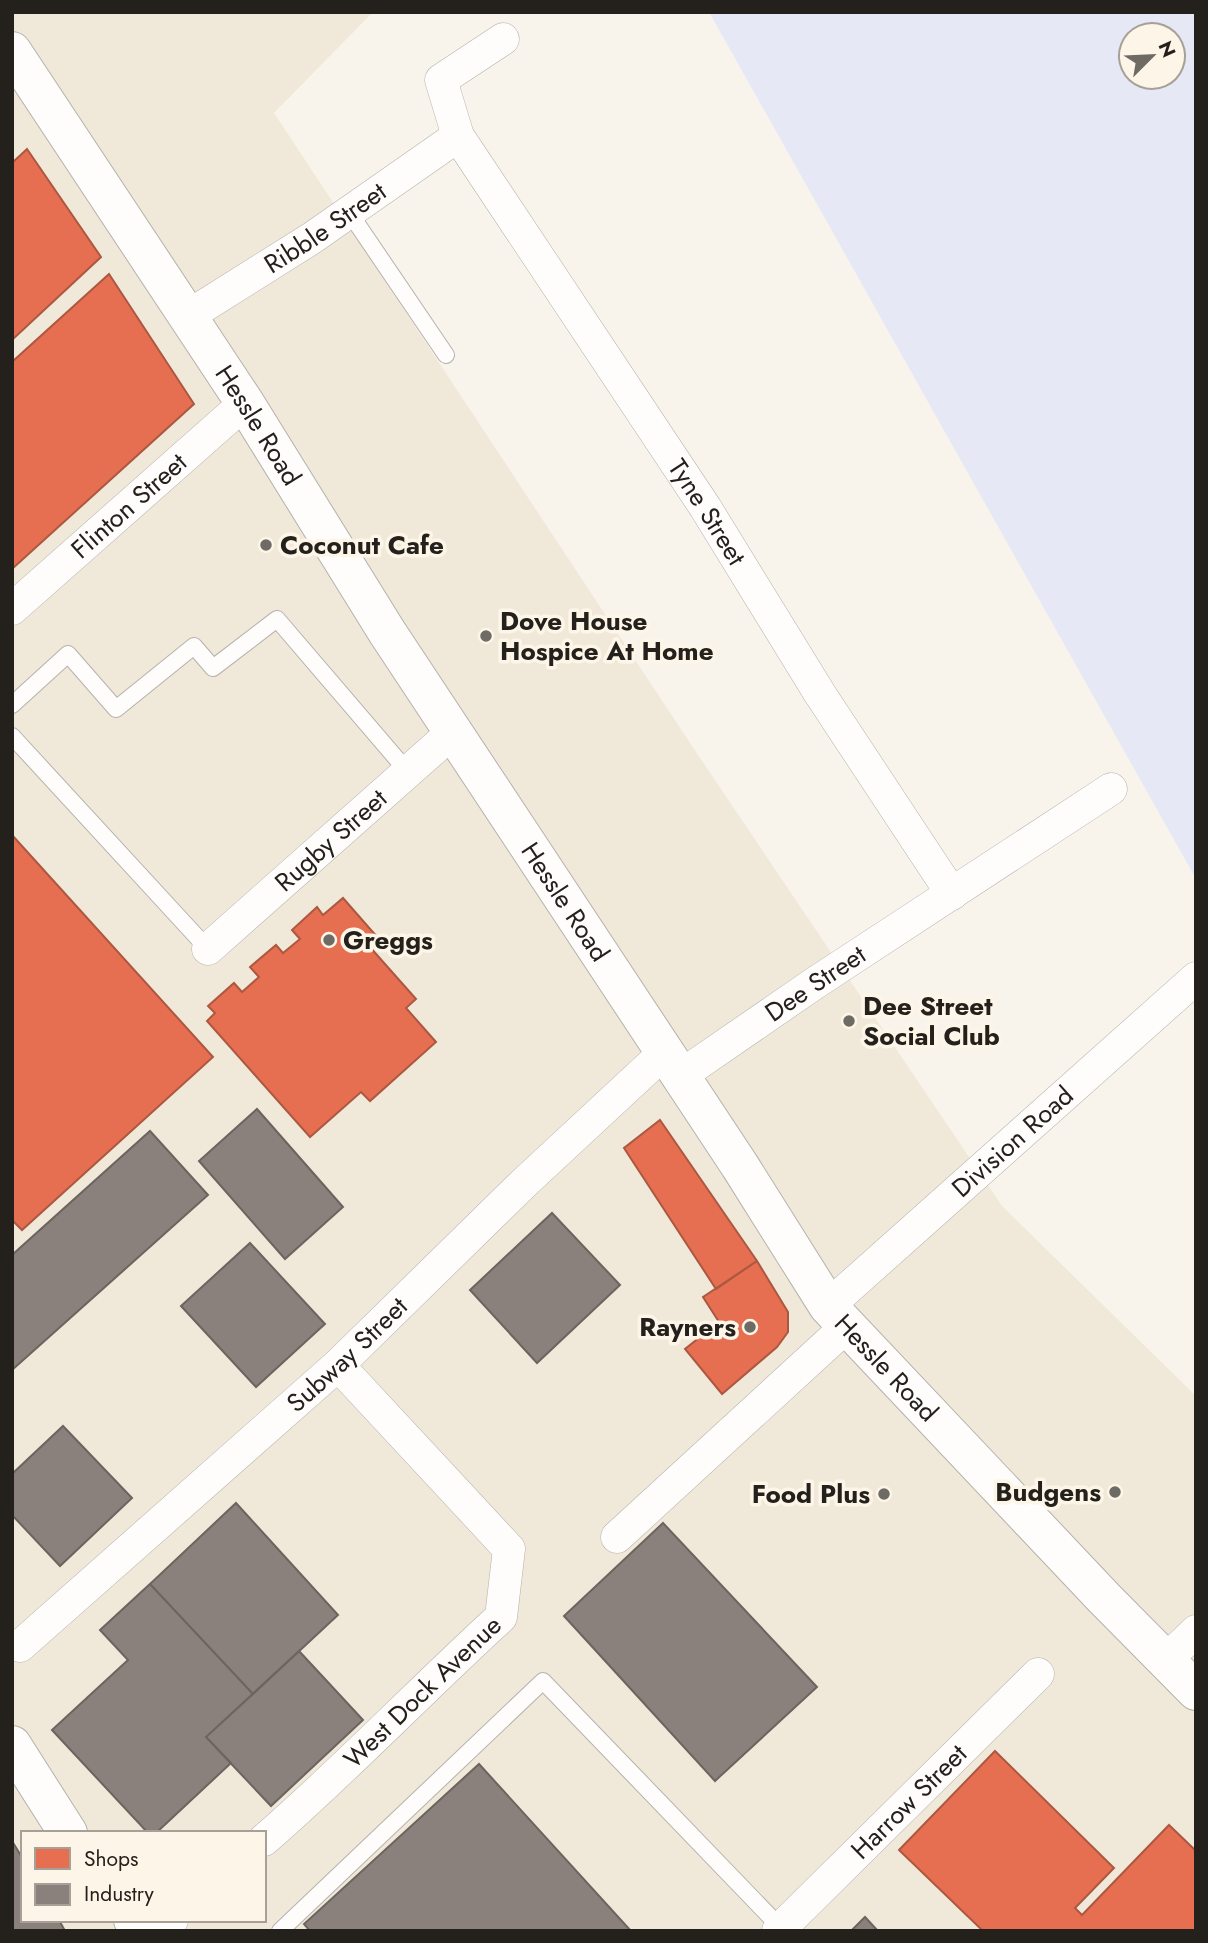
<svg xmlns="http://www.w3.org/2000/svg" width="1208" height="1943" font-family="Jost,sans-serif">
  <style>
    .built { fill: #f0e8d9; fill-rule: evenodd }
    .green { fill: #e7e8f6; fill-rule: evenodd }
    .shops { fill: #e76f51; stroke: #ac5841; stroke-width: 2 }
    .industry { fill: #8a817c; stroke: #6b645f; stroke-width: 2 }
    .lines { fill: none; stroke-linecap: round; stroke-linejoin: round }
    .service-casing { stroke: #b5b2ac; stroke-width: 18 }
    .minor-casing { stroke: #b5b2ac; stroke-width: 33 }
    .tertiary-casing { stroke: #b5b2ac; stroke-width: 40 }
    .service { stroke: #fefdfc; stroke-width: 16 }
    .minor { stroke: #fefdfc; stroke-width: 32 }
    .tertiary { stroke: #fefdfc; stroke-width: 38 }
    .poi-dot { fill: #6e6b65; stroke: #fdf5e7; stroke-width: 2.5 }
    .labels { text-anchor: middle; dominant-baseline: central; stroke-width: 7; stroke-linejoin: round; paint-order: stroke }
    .street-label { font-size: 26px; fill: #24211c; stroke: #fdf5e7 }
    .poi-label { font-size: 26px; font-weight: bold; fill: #24211c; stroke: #fdf5e7; text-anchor: start }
  </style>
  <rect width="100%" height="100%" fill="#f8f4ec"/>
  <path class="built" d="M12,12h361l-99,101 420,636 308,457 194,190v535h-1184zM23,1833h241v87h-241z"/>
  <path class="green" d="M709,12h487v867zM1131,35h42v42h-42z"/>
  <path class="shops" d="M27,149l74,108 -89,83v-177z
    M109,274l85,130 -182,165v-207z
    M12,835l201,222 -191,173 -10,-10z
    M343,898l35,40 -9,8 47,53 -10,9 30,34 -66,59 -9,-9 -51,45 -103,-116 8,-8 -7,-7 26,-23 8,9 17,-15 -9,-10 26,-22 7,8 17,-14 -8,-9 25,-23 6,8z
    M660,1120l97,141 -41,28 -92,-141z
    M757,1261l31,51v20l-11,15 -55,47 -37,-45 34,-27 -16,-25z
    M995,1751l119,117 -39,40 7,7 87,-90 27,26v80h-213l-84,-81z"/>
  <path class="industry" d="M257,1109l86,98 -58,52 -86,-98z
    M150,1131l58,64 -196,175v-115z
    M552,1213l68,72 -83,78 -67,-73z
    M250,1243l75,81 -69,63 -75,-81z
    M63,1426l69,72 -72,68 -48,-51v-41z
    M236,1503l102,112 -85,79 -103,-110z
    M663,1523l154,164 -102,94 -151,-165z
    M150,1584l103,110 -47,43 25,26 -75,70h-8l-96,-103 76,-70 -28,-30z
    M299,1651l64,69 -92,86 -65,-69z
    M479,1764l152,167h-321l-6,-7z
    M12,1841l11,18v61h36l6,11h-53z
    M865,1917l13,14h-27z"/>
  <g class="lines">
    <defs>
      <path id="service" d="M349,212l97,143
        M12,705l56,-51 48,55 78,-63 19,22 64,-49 131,153
        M12,736l196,213
        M280,1931l263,-250 238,247"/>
      <g id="minor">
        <path id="s1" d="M503,39l-62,41 17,56 247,371 115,187 132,200"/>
        <path id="s2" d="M188,316l124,-78 146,-102"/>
        <path id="s3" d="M12,609l233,-206"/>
        <path id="s4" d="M208,949l246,-218"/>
        <path id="s5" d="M680,1076l135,-93 296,-194"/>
        <path id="s6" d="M828,1306l368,-328"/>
        <path d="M617,1537l230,-211"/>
        <path id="s7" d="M20,1646l318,-281 186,-182 140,-130"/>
        <path d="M1166,1660l30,-29"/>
        <path id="s8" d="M264,1840c82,-71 157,-150 237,-223l8,-68 -171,-184"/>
        <path d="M160,1931l12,-11"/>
        <path id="s9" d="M778,1931l260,-257"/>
      </g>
      <g id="tertiary">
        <path id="s10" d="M12,51l233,352 142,229 353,534 88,140 276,292 92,93"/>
        <path d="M12,1745l56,88"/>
        <path d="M133,1920l8,11"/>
      </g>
    </defs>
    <use href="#service" class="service-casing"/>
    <use href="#minor" class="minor-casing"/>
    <use href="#tertiary" class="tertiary-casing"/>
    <use href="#service" class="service"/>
    <use href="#minor" class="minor"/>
    <use href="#tertiary" class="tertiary"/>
  </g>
  <g class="poi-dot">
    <circle cx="266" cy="545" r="7"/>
    <circle cx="486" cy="636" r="7"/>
    <circle cx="329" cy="940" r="7"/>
    <circle cx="849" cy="1021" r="7"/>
    <circle cx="750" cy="1327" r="7"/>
    <circle cx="1115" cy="1492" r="7"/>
    <circle cx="884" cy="1494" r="7"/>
  </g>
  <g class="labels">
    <g class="street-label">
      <text stroke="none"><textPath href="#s2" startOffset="163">Ribble Street</textPath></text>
      <text stroke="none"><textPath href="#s10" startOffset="448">Hessle Road</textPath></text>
      <text stroke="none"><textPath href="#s3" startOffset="156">Flinton Street</textPath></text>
      <text stroke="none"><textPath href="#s1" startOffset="584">Tyne Street</textPath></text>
      <text stroke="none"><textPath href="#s4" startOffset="164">Rugby Street</textPath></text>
      <text stroke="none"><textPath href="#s10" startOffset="1015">Hessle Road</textPath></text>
      <text stroke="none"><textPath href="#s5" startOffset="164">Dee Street</textPath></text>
      <text stroke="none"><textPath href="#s6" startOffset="247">Division Road</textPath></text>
      <text stroke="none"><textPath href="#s7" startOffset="438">Subway Street</textPath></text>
      <text stroke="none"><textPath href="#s10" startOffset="1582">Hessle Road</textPath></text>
      <text stroke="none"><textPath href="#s8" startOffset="217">West Dock Avenue</textPath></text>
      <text stroke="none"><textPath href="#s9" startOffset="184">Harrow Street</textPath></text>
    </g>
    <g class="poi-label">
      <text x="280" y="545">Coconut Cafe</text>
      <text x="500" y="621">Dove House<tspan x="500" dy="30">Hospice At Home</tspan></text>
      <text x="343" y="940">Greggs</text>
      <text x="863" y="1006">Dee Street<tspan x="863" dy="30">Social Club</tspan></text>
      <text x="736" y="1327" text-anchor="end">Rayners</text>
      <text x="1101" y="1492" text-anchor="end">Budgens</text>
      <text x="870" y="1494" text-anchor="end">Food Plus</text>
    </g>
  </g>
  <rect width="1208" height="1943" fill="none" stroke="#24211c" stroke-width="28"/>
  <rect x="21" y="1831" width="245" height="91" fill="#fdf5e7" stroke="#a6a096" stroke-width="2"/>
  <rect x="35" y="1848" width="35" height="21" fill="#e76f51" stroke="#a6a096" stroke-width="2"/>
  <text x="84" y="1866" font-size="21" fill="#24211c">Shops</text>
  <rect x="35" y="1884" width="35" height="21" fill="#8a817c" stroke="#a6a096" stroke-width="2"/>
  <text x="84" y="1901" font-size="21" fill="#24211c">Industry</text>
  <g transform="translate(1152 56) rotate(66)"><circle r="33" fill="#fdf5e7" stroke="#a6a096" stroke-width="2"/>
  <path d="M0-5L12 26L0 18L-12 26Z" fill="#6e6b65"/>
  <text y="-10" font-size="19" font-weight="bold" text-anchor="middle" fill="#24211c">N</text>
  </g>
</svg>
